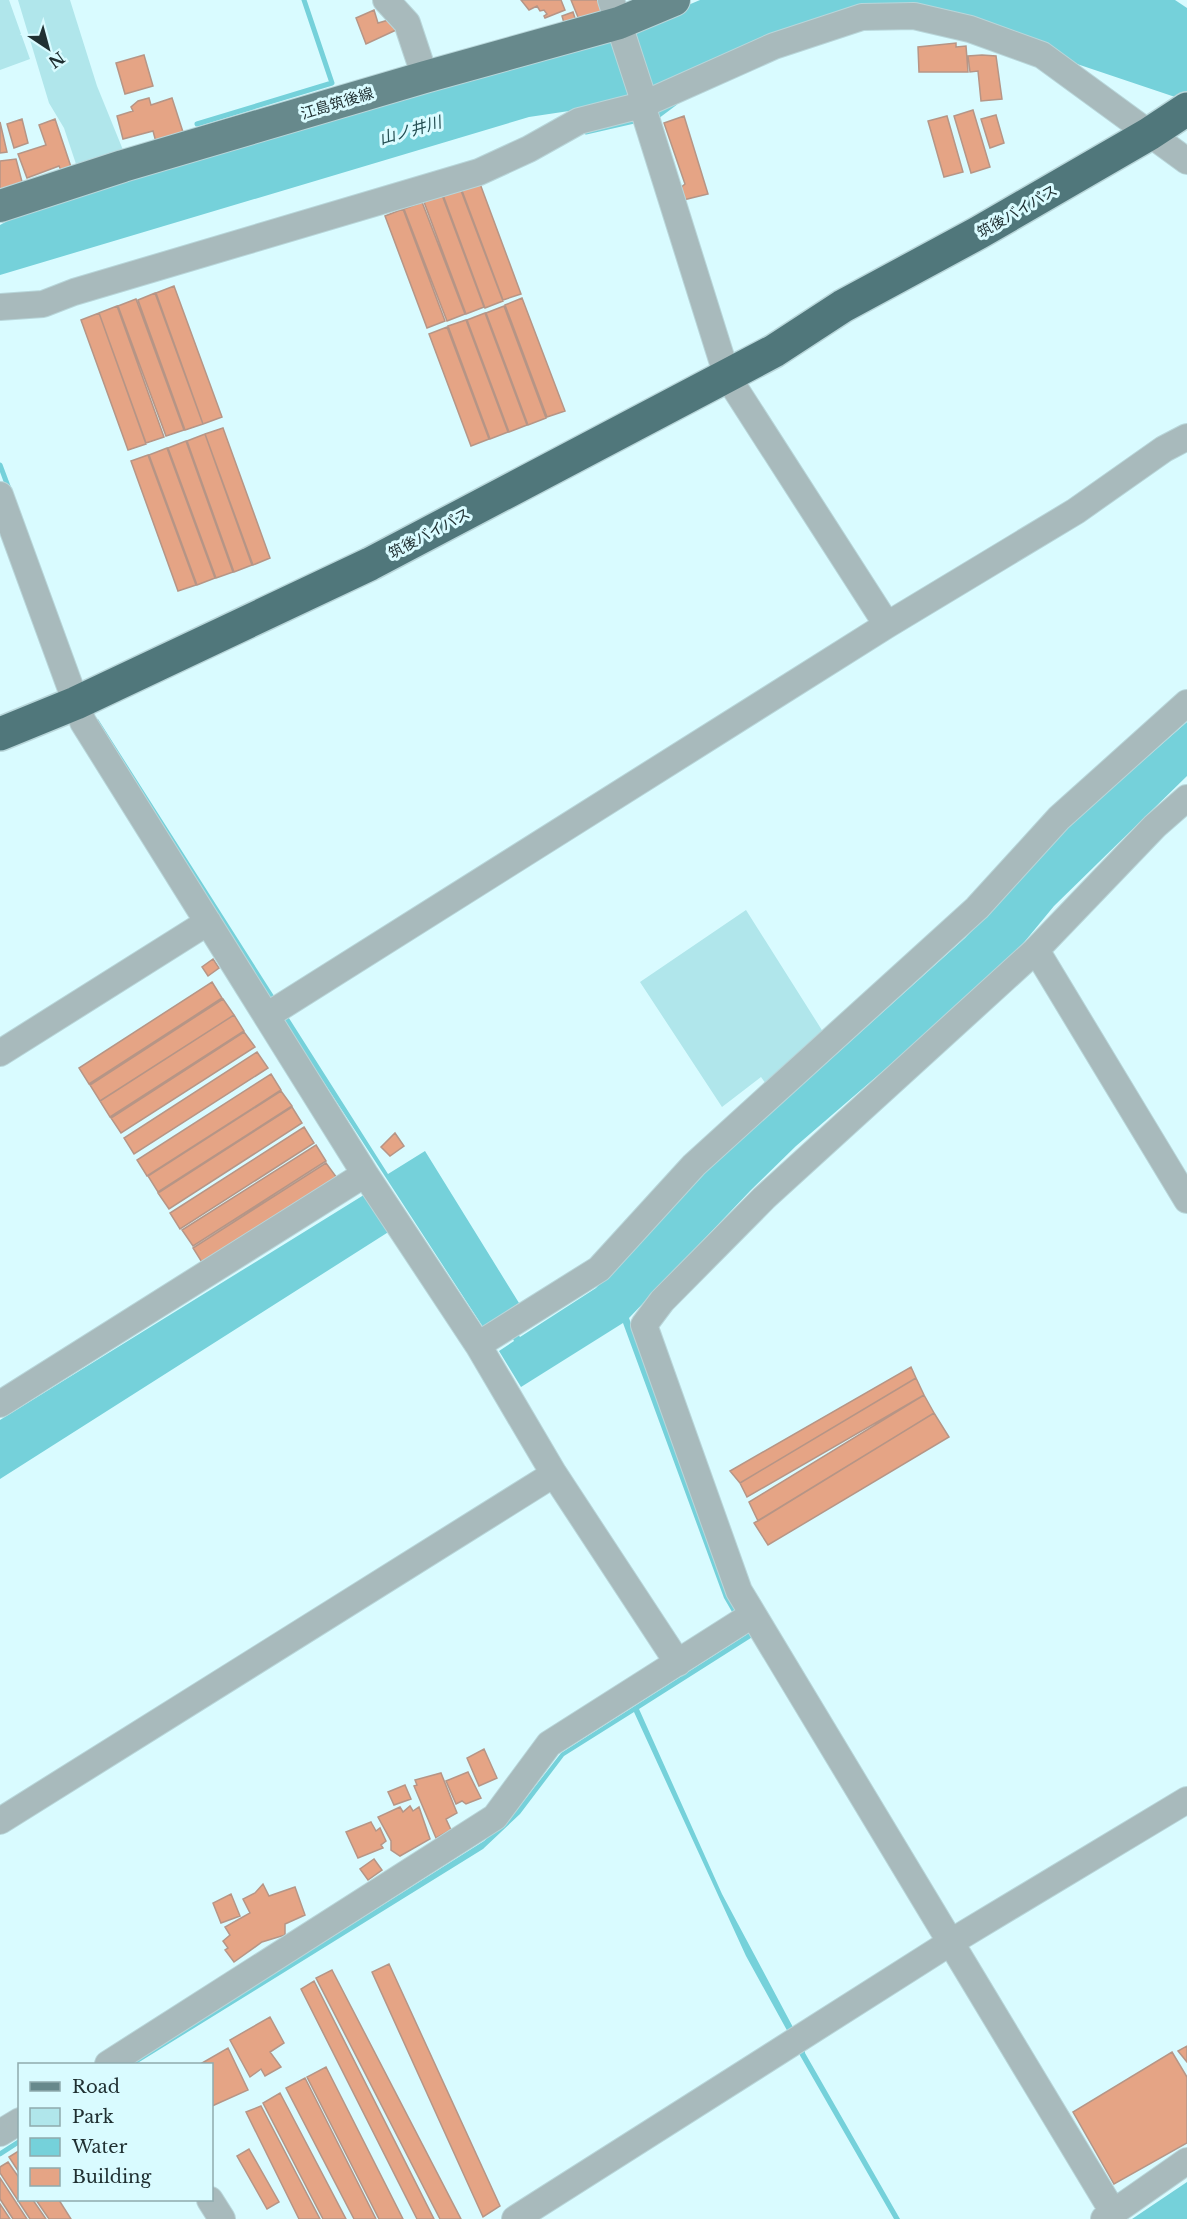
<svg xmlns="http://www.w3.org/2000/svg" width="1187" height="2219" font-family="'Libre Baskerville','Noto Sans JP',serif">
  <style>
    .green { fill: #b0e6eb }
    .water { fill: #75d1da }
    .lines { fill: none; stroke-linecap: round; stroke-linejoin: round }
    .stream { stroke: #75d1da; stroke-width: 5 }
    .building { fill: #e5a485; stroke: #b69586; stroke-width: 1.5 }
    .minor-casing { stroke: #b8d6da; stroke-width: 28 }
    .major-casing { stroke: #b8d6da; stroke-width: 34 }
    .highway-casing { stroke: #b8d6da; stroke-width: 36 }
    .minor { stroke: #a8babc; stroke-width: 26 }
    .major { stroke: #67898c; stroke-width: 32 }
    .highway { stroke: #50777b; stroke-width: 33 }
    .labels { text-anchor: middle; dominant-baseline: central; stroke-width: 6; stroke-linejoin: round; paint-order: stroke }
    .street-label { font-size: 15px; fill: #203032; stroke: #d9fbff }
    .water-label { font-size: 16px; font-style: italic; fill: #234d51; stroke: #d9fbff }
  </style>
  <rect width="100%" height="100%" fill="#d9fbff"/>
  <path class="green" d="M0,0h9l21,59 -30,11z
    M18,0h52l27,86 26,64 -44,23 -15,-45 -15,-25z
    M746,910l79,125 -56,53 -8,-11 -39,30 -82,-125z"/>
  <path class="water" d="M700,0h475l12,8v93l-280,-94 -259,84 -79,20 -40,6 -529,158v-50l13,-7 118,-44 498,-144z
    M98,719l178,280 -4,3 -179,-280z
    M1187,722v54l-133,130 -33,40 -80,75 -145,125 -45,44 -122,128 98,274 13,21 -5,4 -11,-19 -101,-275 -102,64 -22,-36 15,-10 -2,-4 5,-4 3,4 76,-49 113,-119 256,-231 104,-112z
    M287,1015l101,159 37,-23 94,152 -36,24 -201,-309z
    M367,1193l23,38 -390,248v-59z
    M750,1628l4,8 -115,73 83,185 73,137 -6,3 -43,-78 -112,-244 -70,44 -44,58 -37,35 -347,215 -2,-2 350,-221 32,-30 45,-58 185,-118 -2,-4z
    M805,2049v4l95,166h-6l-96,-167z
    M1187,2182v37h-55z"/>
  <g class="lines">
    <path class="stream" d="M659,115l16,-12
      M197,124l135,-41 -28,-83
      M586,132l48,-11
      M0,465l9,24
      M0,2154l20,-13"/>
  </g>
  <path class="building" d="M521,0h40l4,10 -20,8 -1,-2 3,-2 -3,-4 -4,1 -3,-5 -8,4z
    M571,0h33l5,10 -27,17z
    M374,10l4,13 14,-4 4,11 -30,14 -10,-26z
    M573,12l5,15 -12,3 -4,-14z
    M956,43v4l10,-1 2,26h-49l-1,-25z
    M144,55l9,31 -28,8 -9,-31z
    M982,55l14,1 6,43 -21,2 -3,-30 -8,1 -2,-16z
    M149,98l2,7 21,-7 11,34 -27,10 -3,-11 -30,8 -6,-23 16,-5 -2,-4 7,-6z
    M973,110l17,57 -19,6 -17,-57z
    M996,115l8,28 -14,5 -9,-29z
    M684,116l24,78 -25,6 -4,-11 6,-5 -21,-61z
    M947,116l16,56 -19,5 -16,-56z
    M22,119l6,24 -14,5 -7,-24z
    M55,119l17,51 -9,5 -4,-9 -32,12 -9,-24 28,-9 -7,-20z
    M0,122l7,30 -7,1z
    M16,159l9,34 -25,3v-35z
    M479,181l42,113 -18,6 -42,-112z
    M460,188l43,113 -18,7 -42,-113z
    M442,195l42,112 -18,7 -42,-112z
    M422,202l43,112 -18,7 -43,-112z
    M403,209l42,112 -18,7 -42,-112z
    M174,286l48,131 -19,7 -47,-131z
    M155,293l48,131 -18,6 -47,-130z
    M522,298l43,113 -18,6 -42,-112z
    M136,299l48,131 -18,6 -48,-130z
    M117,306l47,131 -18,6 -47,-130z
    M504,306l42,112 -18,7 -42,-112z
    M99,313l47,131 -18,6 -47,-130z
    M485,313l42,112 -18,7 -42,-112z
    M466,320l42,112 -18,7 -42,-113z
    M447,327l42,112 -18,7 -42,-112z
    M223,428l47,130 -17,7 -48,-131z
    M205,434l47,131 -18,7 -47,-131z
    M186,441l47,131 -17,6 -48,-130z
    M167,448l48,130 -18,7 -48,-130z
    M148,455l48,130 -18,6 -47,-130z
    M213,959l6,9 -11,8 -6,-9z
    M212,982l10,16 -133,86 -10,-16z
    M223,999l11,16 -134,86 -10,-16z
    M234,1015l10,16 -134,86 -10,-16z
    M244,1032l11,15 -134,86 -10,-15z
    M257,1052l11,16 -134,86 -10,-16z
    M271,1074l10,16 -134,86 -10,-16z
    M281,1091l11,15 -134,86 -10,-16z
    M292,1107l10,16 -133,86 -11,-16z
    M304,1127l10,16 -134,86 -10,-16z
    M395,1133l9,13 -14,10 -9,-9z
    M316,1145l10,16 -133,85 -11,-16z
    M326,1163l11,15 -134,86 -10,-16z
    M911,1367l5,11 -176,105 -10,-12z
    M916,1378l8,17 -177,102 -7,-14z
    M924,1395l10,18 -176,108 -9,-19z
    M934,1413l15,24 -181,108 -14,-22z
    M484,1749l13,29 -18,8 -12,-28z
    M468,1772l13,26 -15,6 -4,-3 -6,3 -10,-23z
    M441,1773l16,40 -11,6 5,11 -15,8 -22,-52 3,-1 -2,-5z
    M405,1785l6,14 -17,6 -6,-13z
    M410,1806l3,5 6,-4 11,32 -30,17 -9,-6v-9l-13,-24 22,-10 3,5z
    M371,1822l5,9 4,-3 6,13 -5,4 2,3 -25,10 -12,-26z
    M374,1859l8,11 -14,10 -8,-11z
    M263,1884l6,12 26,-9 10,28 -20,9v11l-23,7 -28,20 -9,-12 3,-2 -5,-7 7,-6 -5,-8 25,-14 -7,-14 12,-6z
    M231,1894l9,22 -19,7 -8,-20z
    M389,1964l111,242 -17,11 -111,-245z
    M332,1970l129,249h-21l-124,-241z
    M314,1981l120,238h-17l-116,-230z
    M270,2017l14,26 -14,9 11,15 -16,9 -4,-7 -11,8 -20,-37z
    M1187,2046v16l-9,-11z
    M228,2048l20,42 -36,16v-42l-10,-1z
    M1172,2052l15,25v66l-73,41 -41,-72z
    M326,2067l77,152h-24l-72,-142z
    M305,2078l71,141h-22l-68,-131z
    M280,2093l66,126h-23l-60,-116z
    M261,2106l59,113h-21l-53,-107z
    M249,2149l30,53 -12,7 -30,-53z
    M20,2150v24l-11,-17z
    M8,2162l12,17v21h13l13,19h-16l-30,-46v-6z
    M0,2178l27,41h-14l-13,-20z
    M36,2200h23l12,19h-22z
    M0,2204l10,15h-10z"/>
  <g class="lines">
    <defs>
      <path id="minor" d="M386,0l21,23 18,54
        M611,0l31,95v10l85,271 160,249
        M0,307l43,-3 31,-12 405,-120 50,-23 50,-28 63,-16 132,-59 88,-29 52,-1 56,13 72,26 145,106
        M0,495l83,227 282,452 113,171 76,129 124,189
        M1036,950l151,250
        M268,1015l619,-390 189,-114 88,-62 23,-12
        M0,1053l208,-131
        M478,1345l121,-76 95,-104 283,-257 82,-90 128,-115
        M0,1404l365,-230
        M0,1821l554,-347
        M108,2064l387,-247 54,-73 203,-129
        M0,2133l20,-12
        M210,2200l12,19
        M1113,2212l-374,-621 -95,-266 18,-24 102,-103 272,-248 119,-124 32,-28
        M515,2219l436,-277 236,-142
        M1104,2219l83,-58"/>
      <path id="major" d="M0,206l123,-40 302,-89 194,-54 55,-23"/>
      <path id="highway" d="M0,734l76,-31 294,-139 404,-213 69,-45 135,-73 171,-99 38,-25"/>
    </defs>
    <use href="#minor" class="minor-casing"/>
    <use href="#major" class="major-casing"/>
    <use href="#highway" class="highway-casing"/>
    <use href="#minor" class="minor"/>
    <use href="#major" class="major"/>
    <use href="#highway" class="highway"/>
  </g>
  <g class="labels">
    <g class="street-label">
      <text transform="translate(337 103) rotate(-17)">江島筑後線</text>
      <text transform="translate(1017 211) rotate(-30)">筑後バイパス</text>
      <text transform="translate(429 533) rotate(-28)">筑後バイパス</text>
    </g>
    <g class="water-label">
      <text transform="translate(410 130) rotate(-16)">山ノ井川</text>
    </g>
  </g>
  <rect x="18" y="2063" width="195" height="138" fill="#d9fbff" stroke="#8faaad" stroke-width="1.5"/>
  <rect x="30" y="2082" width="30" height="9" fill="#67898c" stroke="#8faaad" stroke-width="1.5"/>
  <text x="72" y="2093" font-size="18" fill="#203032">Road</text>
  <rect x="30" y="2108" width="30" height="18" fill="#b0e6eb" stroke="#8faaad" stroke-width="1.5"/>
  <text x="72" y="2123" font-size="18" fill="#203032">Park</text>
  <rect x="30" y="2138" width="30" height="18" fill="#75d1da" stroke="#8faaad" stroke-width="1.5"/>
  <text x="72" y="2153" font-size="18" fill="#203032">Water</text>
  <rect x="30" y="2168" width="30" height="18" fill="#e5a485" stroke="#8faaad" stroke-width="1.5"/>
  <text x="72" y="2183" font-size="18" fill="#203032">Building</text>
  <g transform="translate(48 48) rotate(144)" stroke="#d9fbff" stroke-width="4.5" paint-order="stroke">
  <path d="M0-4.5L10 22L0 15L-10 22Z" fill="#203032"/>
  <text y="-9" font-size="16" font-weight="bold" text-anchor="middle" fill="#203032">N</text>
  </g>
</svg>
